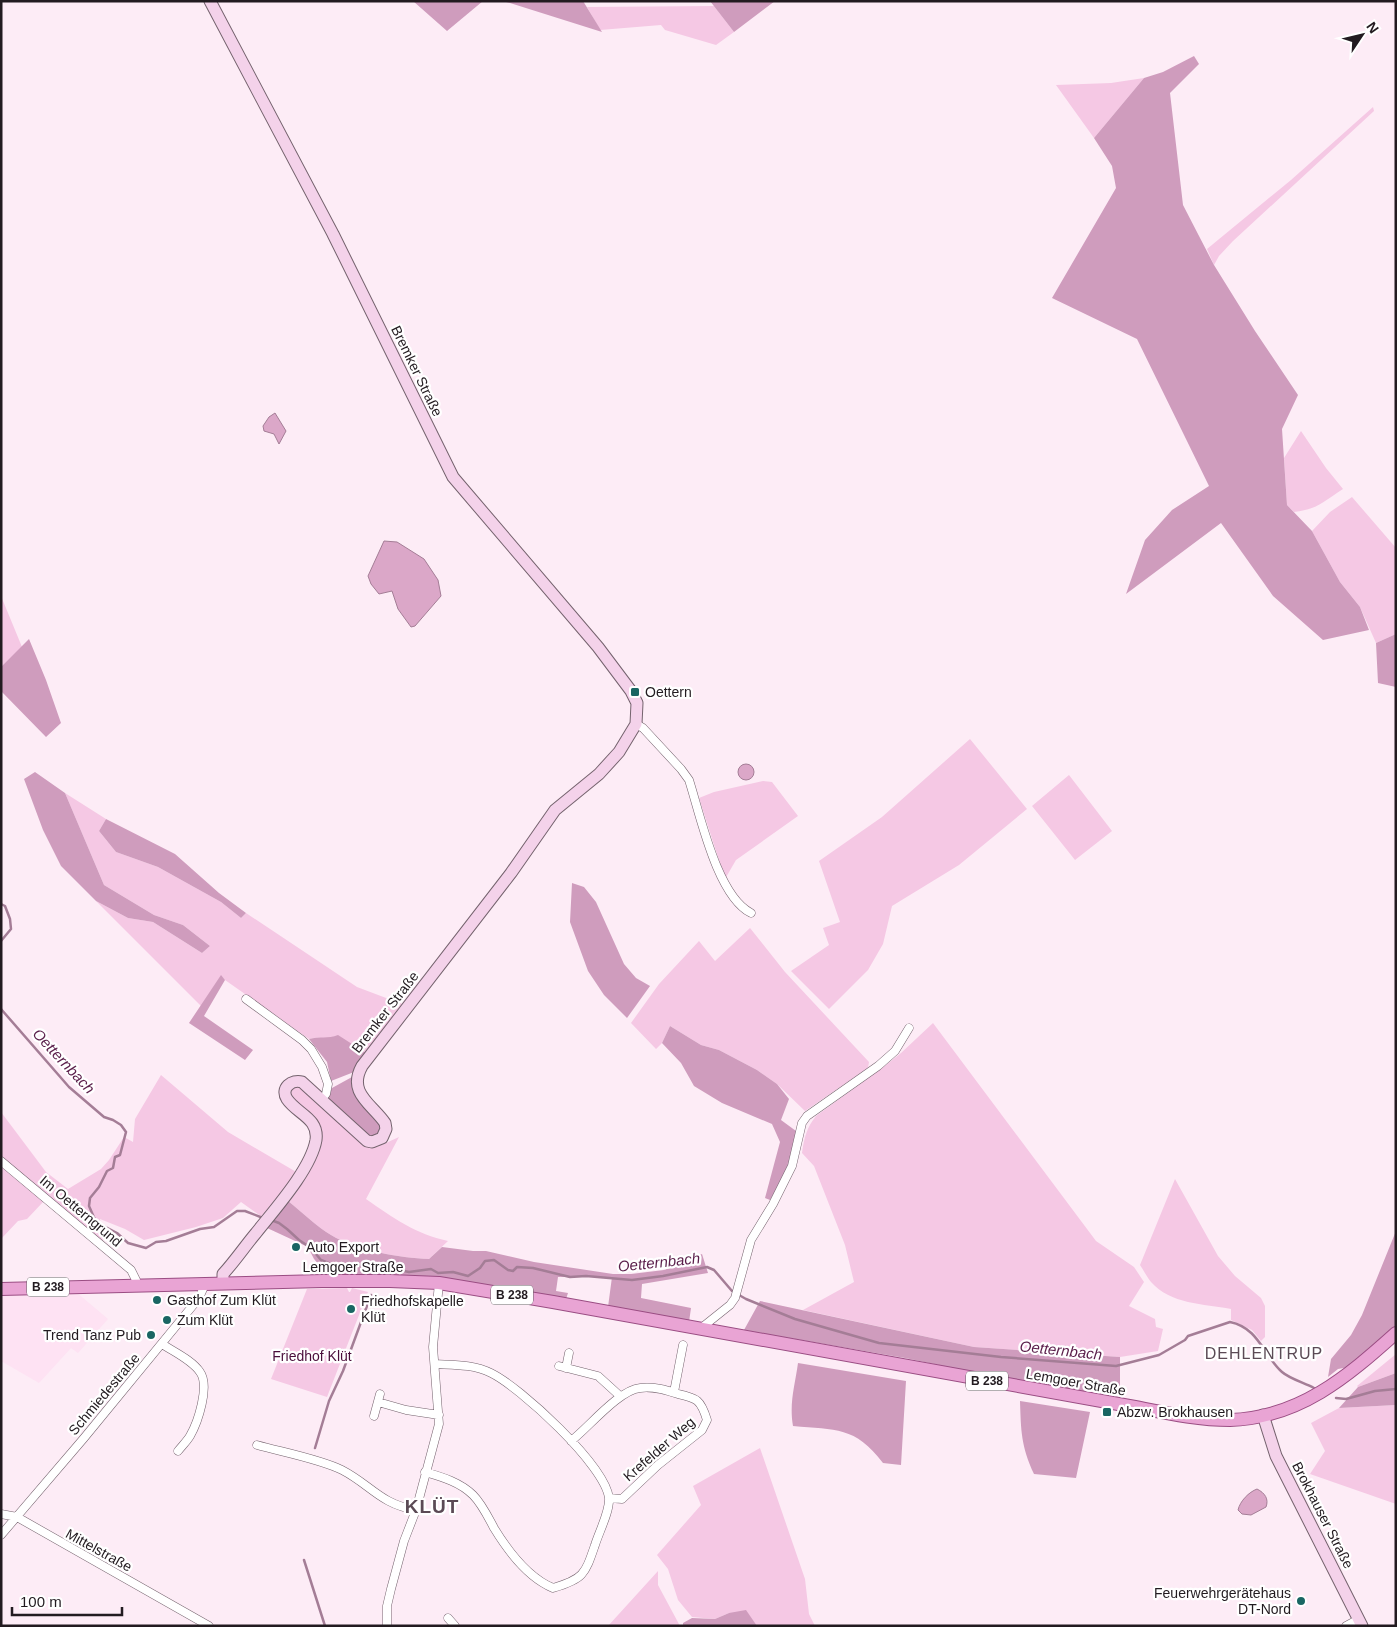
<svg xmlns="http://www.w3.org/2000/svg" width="1397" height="1627" font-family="Arial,sans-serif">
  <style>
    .built { fill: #fee2f3 }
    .green { fill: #f5c8e4 }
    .forest { fill: #cf9cbd }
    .water { fill: #dba7c8; stroke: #a47d96 }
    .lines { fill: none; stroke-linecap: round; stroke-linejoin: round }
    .stream { stroke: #a47d96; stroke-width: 2.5 }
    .street-casing { stroke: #74626d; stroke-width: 9 }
    .secondary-casing { stroke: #74626d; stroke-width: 13 }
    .primary-casing { stroke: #9a4d83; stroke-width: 14 }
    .street { stroke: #fff; stroke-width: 8 }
    .secondary { stroke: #f4d2ea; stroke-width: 11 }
    .primary { stroke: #e9a4d4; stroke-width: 12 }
    .poi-dot { fill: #196663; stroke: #fff; stroke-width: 2 }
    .labels { text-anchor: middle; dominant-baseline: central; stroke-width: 4.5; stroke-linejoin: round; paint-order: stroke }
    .shield { fill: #fff; stroke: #645f63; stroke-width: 1 }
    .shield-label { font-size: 12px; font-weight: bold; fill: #221b20 }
    .street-label { font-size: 14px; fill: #221b20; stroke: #fff }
    .poi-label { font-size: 14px; fill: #221b20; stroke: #fff; text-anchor: start }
    .park-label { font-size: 14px; fill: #4a0e3b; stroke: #fff }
    .water-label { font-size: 15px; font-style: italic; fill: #5a1e4a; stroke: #fff }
    .quarter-label { font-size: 16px; letter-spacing: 1px; fill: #5b4a55; stroke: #fff }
    .district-label { font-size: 19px; font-weight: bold; letter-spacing: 1px; fill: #5b4a55; stroke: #fff }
  </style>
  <rect width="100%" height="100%" fill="#fdecf6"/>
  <path class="built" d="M76,1292l32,27 -30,34 -7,-5 -32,35 -38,-22v-67z"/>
  <path class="green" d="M714,6l20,26 -18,13 -51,-15 -4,-5 -61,5 -13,-23z
    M1144,78l-50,60 -38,-53 55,-2z
    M1373,107l1,4 -141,130 -14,15 -5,9 -7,-16 84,-69z
    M1301,431l25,37 17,21c-20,13 -25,20 -49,23l-7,-7 -3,-47z
    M1352,497l44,51v86l-20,9 -16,-36 -20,-25 -28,-51 18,-19z
    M1,596l21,51 -21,20z
    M970,739l57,70 -68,56 -67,41 -9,38 -15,26 -39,39 -38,-38 38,-26 -6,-17 17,-6 -21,-61 63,-44z
    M1069,775l43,56 -37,29 -43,-54z
    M763,781l9,1 26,34 -62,44 -11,19 -26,-81 15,-6z
    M65,793l41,26 -7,12 17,21 42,15 63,35 20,16 5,-5 111,74 45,17 -36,49c-18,-7 -37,-19 -57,-14l-84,-59 -4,-4 -20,30 -105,-105 32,17 25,4 49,31 8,-7 -27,-21 -29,-10 -50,-30z
    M750,928l35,44 84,90 -1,6 -63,43 -28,-27 -20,-14 -38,-20 -18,-5 -31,-19 -8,17 -6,6 -25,-26 28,-39 40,-43 16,20z
    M933,1023l163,218 38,26 10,15 -15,24 26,13 1,8 7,2 -5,22 -38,6 -146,-10 -171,-37 51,-28 -9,-37 -31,-79 -12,-13c2,-15 5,-26 14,-37l70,-51 15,-12z
    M161,1075l67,57 70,41 -36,44 -21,-15 -18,16 -27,9 -52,13 -19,-11 -25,-10 3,22 -43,-33 -59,-49v-47l45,60 22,17 33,-20 8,-9 15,-23 9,5 2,-23z
    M296,1086l7,1 59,55 15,5 22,-10 -33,62c27,19 50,35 82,42l-19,18c-29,-1 -74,-9 -98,-24 -15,-9 -29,-23 -43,-34l33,-66 -31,-38 1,-8z
    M1,1166l43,35 -17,18 -9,2 -17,18z
    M1175,1179l43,77 17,20 26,22 4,8v31l-4,4 -9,-11 -21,-10v-11c-27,-5 -61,-5 -80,-27 -4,-5 -7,-11 -11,-17z
    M347,1288l2,4h1l2,-4 16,4 -41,105 -56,-18 36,-90z
    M1396,1354v19l-38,14 -1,-1z
    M1396,1405v99l-86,-30 15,-23 -14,-28 28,-15z
    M760,1448l45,131 4,35 6,12h-58l-6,-7 -22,-6 -14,6 -23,-2 -14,-17 -10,-31 -11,-14 44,-50 -8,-19z
    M658,1571v14l22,41h-72z"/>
  <path class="forest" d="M413,1h70l-36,30z
    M502,1h81l19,31 -92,-29z
    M710,1h65l-41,31z
    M1194,56l5,8 -29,29 13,112 31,60 41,66 43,64 -16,34 5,76 25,26 28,51 20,25 9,23 -46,10 -50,-44 -52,-73 -95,71 19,-54 27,-30 37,-24 -72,-147 -85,-41 64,-110 -4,-22 -18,-28 50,-60 19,-6z
    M1396,634v53l-18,-4 -2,-40z
    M29,639l17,41 15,43 -15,14 -45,-46v-24z
    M35,772l30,21 39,92 50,30 29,10 27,21 -8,7 -49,-31 -25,-4 -32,-17 -35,-35 -18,-36 -19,-51z
    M106,819l69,35 44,39 27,20 -5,5 -20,-16 -63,-35 -42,-15 -17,-21z
    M572,883l12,4 12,15 28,62 12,14 14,8 -23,32 -23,-23 -16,-24 -18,-49z
    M221,975l4,5 -21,36 49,34 -8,10 -56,-37z
    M670,1026l31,19 18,5 38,20 20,14 12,15 -8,21 15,11 -3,30 -23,39 -5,-2 15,-56 -8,-18 -50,-21 -28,-17 -13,-23 -19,-20z
    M338,1035l28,18 -12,19 -23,9 -4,-19 -18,-23c10,-3 19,0 29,-4z
    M352,1077l30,50 -1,6 -8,4 -7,-3 -39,-35 5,-11z
    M288,1201c14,11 28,25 43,34 24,15 69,23 98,24l13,-12 31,4h13l48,11 79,12h18l33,-4 38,-16 6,19 -66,11 -1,14 50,10 -2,14 -81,-15 4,-30h-54l-2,14 12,2 -2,6 -80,-14 -72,-9 -86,-1 -14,-16 -6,-12 -43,-20z
    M1396,1231v95l-47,41 -11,2 -10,8 3,-18 20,-24 11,-20z
    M760,1301l214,46 146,10v31l-25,-4 -8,8 -71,-11 -111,-23 -161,-28z
    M798,1363l108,18 -5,84 -18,-2c-28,-37 -47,-33 -90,-37 -4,-23 2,-41 5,-63z
    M1396,1373v32l-57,3 19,-21z
    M1020,1401l70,11 -14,66 -42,-4c-13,-28 -13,-43 -14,-73z
    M746,1610l11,16h-74v-3l9,-5 23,1 14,-6z"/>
  <path class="water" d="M275,413l11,18 -7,13 -5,-10 -10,-3 -1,-5 6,-9z
    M384,541l13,1 27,17 14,21 3,16 -26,30 -4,1 -13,-18 -6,-18 -13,3 -8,-10 -3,-8z
    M738 772a8 8 0 1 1 16 0a8 8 0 1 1-16 0Z
    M1257,1489c8,4 12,10 9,18l-15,8 -9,-1 -4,-4c2,-9 11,-18 19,-21z"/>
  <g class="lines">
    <path class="stream" d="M1,904l4,2 5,13 1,10 -10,12
      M1,1009l68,78 35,30 9,3 8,5 5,7 -6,23 -5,2 -2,11 -6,3 -8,16 -9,11 -1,8 7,16 21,11 11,10 18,5 10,-6 10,-1 34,-12 14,-2 23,-16h8l18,7
      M271,1220l8,3 8,6 12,11 12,8 10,12 12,5h26l16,3 6,3 18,-1 10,2 22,-3 7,4 15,-1 15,4 12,-8 5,-7 9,-1 14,10 5,1 4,-4 16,1 37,9 16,-1 46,4 31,-4 44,-9 7,3 18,21 14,8 49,20 84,24 122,14 115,9 43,-11 26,-15 3,-4 42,-14c29,6 33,33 52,50 8,7 23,11 32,16
      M1336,1398l10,1 29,-8 21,-2
      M315,1448l14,-47 14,-30 28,-76
      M304,1560l21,66"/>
    <defs>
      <path id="street" d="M636,724l7,4 38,41 8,11c11,34 28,116 62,133
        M246,999l56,41 9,9 11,18 6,17 -2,10 -5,5
        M1,1161l130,109 5,10 1,5
        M700,1329l30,-24 5,-7 16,-58 22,-36 19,-38 10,-43 5,-7 71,-50 17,-15 14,-23
        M162,1344c12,8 30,16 38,28 10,14 -2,50 -10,64 -3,5 -8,10 -12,15
        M559,1366l39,10 22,20
        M566,1368l3,-15
        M674,1392l9,-47
        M378,1402l28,8 33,5
        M374,1416l6,-22
        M571,1441c18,-14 48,-51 69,-53 13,-2 26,2 38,6 19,4 23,6 29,26l-5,10 -44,35 -36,34 -13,-1
        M257,1445c25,7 63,14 85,25 29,15 38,34 74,40
        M425,1472c17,5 35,10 48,23 9,9 15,22 21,33 14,23 35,50 59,60 31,-9 32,-14 42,-43 4,-13 15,-34 14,-47 -4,-33 -89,-111 -118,-125 -18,-9 -37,-8 -56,-9
        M1,1514l16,3 192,109
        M1,1535l83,-97 115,-140 4,-9v-6
        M448,1618l7,8
        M387,1626v-20l4,-17 13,-48 12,-31 23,-86 -6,-77 6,-64
        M1346,1626l13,-7"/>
      <path id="secondary" d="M210,1l123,233 120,243 145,170 33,44 6,12 -1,21 -17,28 -20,22 -44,36 -44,63 -149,193c-15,27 10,38 23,57l1,6 -4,9 -10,4 -5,-1 -65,-59c-10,-3 -22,6 -15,17 10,15 32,19 29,41 -5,29 -41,69 -60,93 -11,13 -21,28 -33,41v9
        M1263,1415l13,41 86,170"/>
      <path id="primary" d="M1,1289l321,-8h68l49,2 114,19 582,105c31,6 63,13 95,13 69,-2 117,-43 166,-87"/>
    </defs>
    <use href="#street" class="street-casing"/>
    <use href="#secondary" class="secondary-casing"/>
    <use href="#primary" class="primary-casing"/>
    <use href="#street" class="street"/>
    <use href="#secondary" class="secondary"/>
    <use href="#primary" class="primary"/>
  </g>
  <g class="poi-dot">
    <rect x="630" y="687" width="10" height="10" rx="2.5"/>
    <circle cx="296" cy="1247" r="5"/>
    <circle cx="157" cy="1300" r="5"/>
    <circle cx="351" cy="1309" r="5"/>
    <circle cx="167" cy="1320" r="5"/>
    <circle cx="151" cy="1335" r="5"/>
    <rect x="1102" y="1407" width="10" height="10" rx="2.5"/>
    <circle cx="1301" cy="1601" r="5"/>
  </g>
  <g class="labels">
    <g class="shield">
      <rect x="27" y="1277.5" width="42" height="19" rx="4"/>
      <rect x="491" y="1285.5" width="42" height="19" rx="4"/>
      <rect x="966" y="1371.5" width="42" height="19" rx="4"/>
    </g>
    <g class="shield-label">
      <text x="48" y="1287">B 238</text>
      <text x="512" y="1295">B 238</text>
      <text x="987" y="1381">B 238</text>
    </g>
    <g class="street-label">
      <text transform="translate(417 371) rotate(64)">Bremker Straße</text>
      <text transform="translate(385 1012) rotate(-52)">Bremker Straße</text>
      <text transform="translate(81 1211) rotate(40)">Im Oetterngrund</text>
      <text x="353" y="1267">Lemgoer Straße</text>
      <text transform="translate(1076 1382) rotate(10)">Lemgoer Straße</text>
      <text transform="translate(104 1394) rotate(-50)">Schmiedestraße</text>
      <text transform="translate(659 1449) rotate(-41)">Krefelder Weg</text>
      <text transform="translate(1323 1515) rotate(63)">Brokhauser Straße</text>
      <text transform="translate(99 1550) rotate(29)">Mittelstraße</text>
    </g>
    <g class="poi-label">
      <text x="645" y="692">Oettern</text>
      <text x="306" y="1247">Auto Export</text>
      <text x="167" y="1300">Gasthof Zum Klüt</text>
      <text x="361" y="1301">Friedhofskapelle<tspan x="361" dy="16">Klüt</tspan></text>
      <text x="177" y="1320">Zum Klüt</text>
      <text x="141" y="1335" text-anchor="end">Trend Tanz Pub</text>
      <text x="1117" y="1412">Abzw. Brokhausen</text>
      <text x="1291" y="1593" text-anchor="end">Feuerwehrgerätehaus<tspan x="1291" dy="16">DT-Nord</tspan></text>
    </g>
    <g class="park-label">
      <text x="312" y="1356">Friedhof Klüt</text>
    </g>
    <g class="water-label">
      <text transform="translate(64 1061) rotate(47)">Oetternbach</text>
      <text transform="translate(659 1262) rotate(-6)">Oetternbach</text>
      <text transform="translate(1061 1350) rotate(6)">Oetternbach</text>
    </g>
    <g class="quarter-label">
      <text x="1264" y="1353">DEHLENTRUP</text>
    </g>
    <g class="district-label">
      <text x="432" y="1506">KLÜT</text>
    </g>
  </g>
  <rect width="1397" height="1627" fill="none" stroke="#221b20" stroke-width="5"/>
  <g transform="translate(1362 35) rotate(55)" stroke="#ffffff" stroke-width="4" paint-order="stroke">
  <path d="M0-4L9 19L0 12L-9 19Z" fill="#221b20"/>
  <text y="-8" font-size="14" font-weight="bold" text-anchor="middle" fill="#221b20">N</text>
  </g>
  <path d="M12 1607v8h110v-8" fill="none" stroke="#221b20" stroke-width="2.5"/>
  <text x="20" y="1607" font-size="15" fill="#221b20" stroke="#ffffff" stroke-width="4" paint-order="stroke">100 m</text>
</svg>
